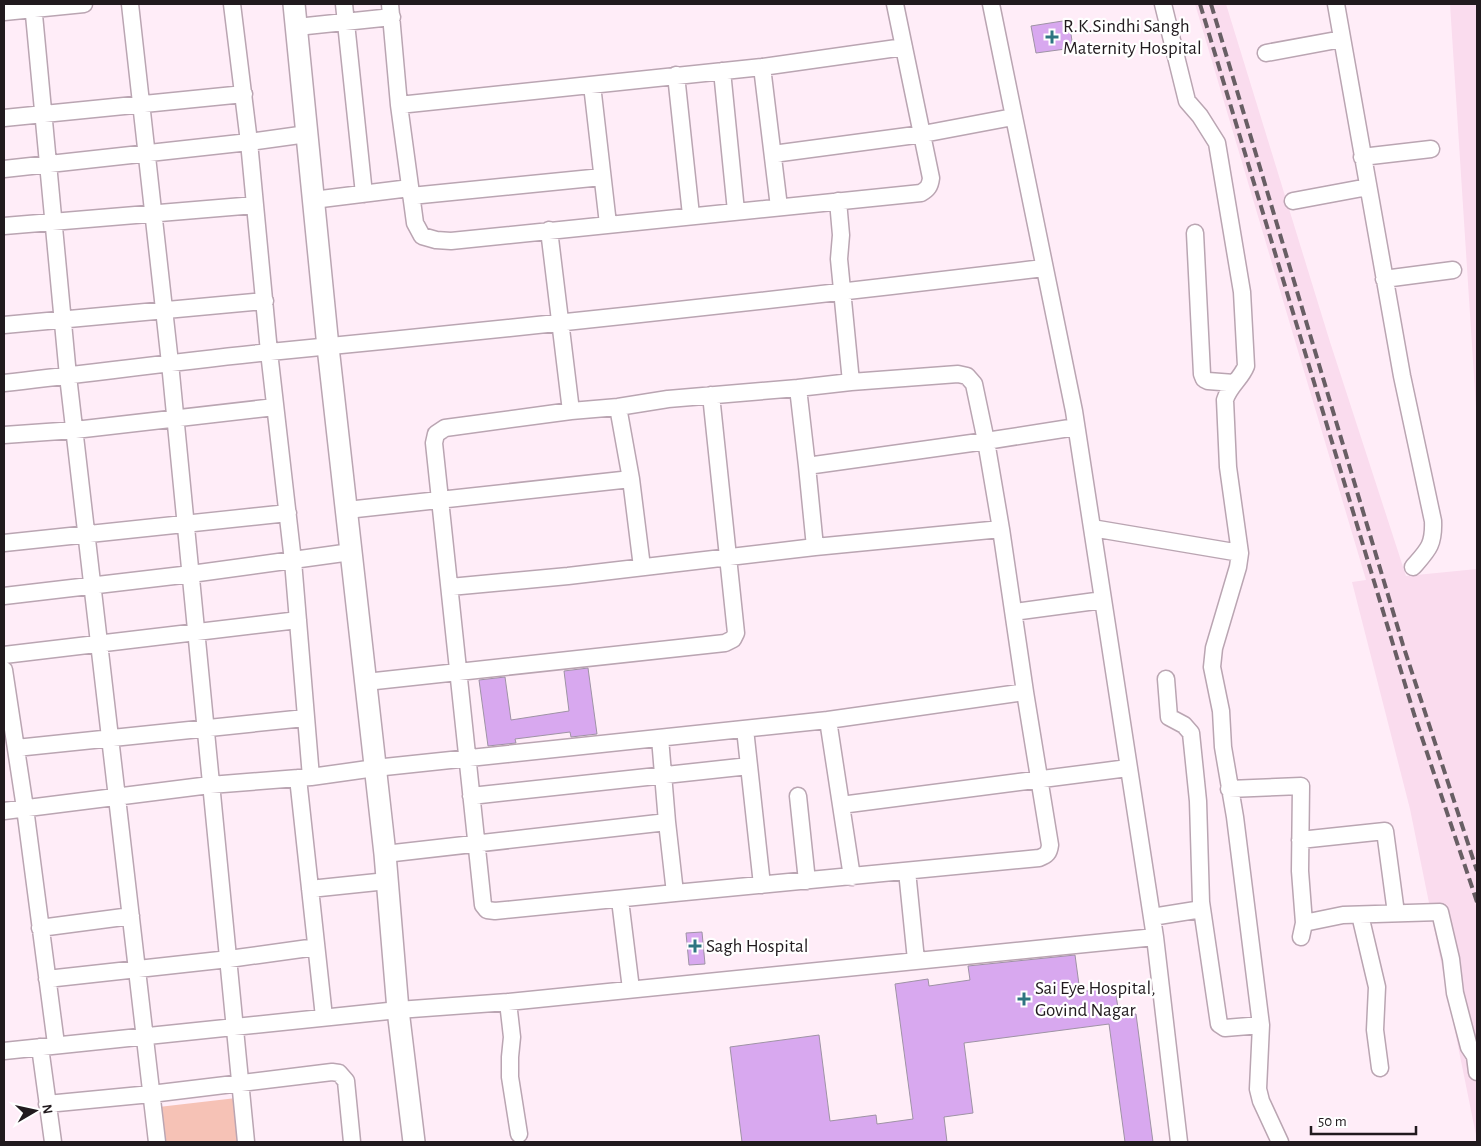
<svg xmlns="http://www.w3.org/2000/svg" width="1481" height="1146" font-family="'Alegreya Sans',sans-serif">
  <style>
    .built { fill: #fadcee }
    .green { fill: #f6c2b6 }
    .building { fill: #d8a8ef; stroke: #9f93a5 }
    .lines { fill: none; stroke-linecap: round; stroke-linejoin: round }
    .minor-casing { stroke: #baa5b2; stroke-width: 19 }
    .tertiary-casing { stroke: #baa5b2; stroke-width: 24 }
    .minor { stroke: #fff; stroke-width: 16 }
    .tertiary { stroke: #fff; stroke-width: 21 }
    .rail { stroke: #685e64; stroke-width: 4; stroke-dasharray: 10 5; stroke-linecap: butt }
    .poi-dot { fill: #2e7581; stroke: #fff; stroke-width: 2 }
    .labels { text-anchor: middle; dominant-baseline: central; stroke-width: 4.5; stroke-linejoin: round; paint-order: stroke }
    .poi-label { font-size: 19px; fill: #211a1e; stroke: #fff; text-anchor: start }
  </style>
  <rect width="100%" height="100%" fill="#ffedf8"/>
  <path class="built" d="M1195,4h31l104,338 76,234 71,-7v571l-67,-331 -58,-227 14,-2z
    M1450,4h27v419z"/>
  <path class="green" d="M245,1097l5,45h-96l-4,-34z"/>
  <path class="building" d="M1069,20l4,28 -37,5 -5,-27z
    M588,668l9,66 -26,3 -1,-5 -55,7 1,4 -28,3 -9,-66 26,-3 6,43 58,-9 -5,-40z
    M702,932l3,32 -16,1 -3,-32z
    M1075,955l5,37 35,-5 4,29 17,-2 17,128h-28l-16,-118 -145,19 9,70 -29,4 3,25h-205l-12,-95 89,-12 11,86 46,-6 1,9 36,-5 -18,-135 33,-5 1,7 41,-6 -2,-14z"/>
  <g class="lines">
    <defs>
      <path id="minor" d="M33,4l35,372 89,766
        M130,4l40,359 76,779
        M232,4l17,138 20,210 24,209 18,216
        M344,4l20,190
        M390,4l9,101 16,118 7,13 14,4 15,1 470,-48c7,-4 9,-7 10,-15l-36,-174
        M991,4l83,407 81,526 24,205
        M1163,4l24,97 13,15 17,27 25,149 4,74c-5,13 -17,20 -21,34l3,67 12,86
        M1336,4l66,372 31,145c1,24 -5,29 -20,46
        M4,12l80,-8
        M297,27l95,-10
        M1266,53l76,-14
        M762,67l17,140
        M722,71l14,140
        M676,75l15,140
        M592,85l16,139
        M399,105l363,-38 142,-20
        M4,118l240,-24
        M773,154l150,-20 90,-17
        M1362,157l69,-8
        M4,169l245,-27 58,-8
        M411,196l191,-19
        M313,200l97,-12
        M838,201l3,34 -2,24 12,123 107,-8 9,2 7,8 12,57 -179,25 -9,-78 53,-6
        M1293,201l75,-14
        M4,226l251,-21
        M549,230l22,181
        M1195,233l7,141 2,5 4,2 26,2
        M1384,279l69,-9
        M4,325l261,-24
        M4,383c89,-10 177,-22 266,-31 258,-25 516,-53 774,-84
        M4,435l71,-5 200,-23
        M631,479l11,88
        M347,510l284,-31 -13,-72
        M1092,528l148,25 -2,14 -24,81 -2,19 9,44 2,36 12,70 26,208 -3,64 3,12 19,41
        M1001,529l-15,-88 90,-14
        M4,543l284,-30
        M815,547l186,-18 24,163
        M450,587l118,-11 247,-29 -8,-81
        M4,596l187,-22 160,-22
        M1014,612l89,-12
        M4,655l294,-35
        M4,670l21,138 31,236
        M1166,679l3,38 15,8 7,8 7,68 3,101 18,122 6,4 36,-3
        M366,682l359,-39 8,-4 3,-6 -25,-238
        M828,720l24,157
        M745,729l17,156
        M660,738l7,84
        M16,748l289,-30
        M298,778l26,239
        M1229,789l72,-3 -1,85 4,52 -3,14
        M471,796l278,-30
        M798,796l9,85
        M841,805l287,-37
        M4,811l206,-26 101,-8 64,-9 453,-48 197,-28 25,153c-1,8 -3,10 -11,13l-364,35
        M1300,840l85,-9 11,82
        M385,854l282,-32 8,71 -180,18 -8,-1 -4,-5 -49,-462 2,-9 9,-6 126,-17 47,-4 50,-8 130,-11
        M907,871l9,89
        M310,889l77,-8
        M620,900l11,89
        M1360,915l17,72 -2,43 5,38
        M1152,917l50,-8
        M1304,923l39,-8 97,-3 11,47 4,34 14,54 6,9 2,16
        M40,928l91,-12
        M47,979l182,-20 87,-12
        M508,1002l4,35 -2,20v20l9,57
        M40,1047l13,95
        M4,1051l394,-41 110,-8 647,-65
        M47,1104l104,-10 181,-22 7,1 7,8 6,61"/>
      <path id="tertiary" d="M294,4l34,343 57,507 13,156 16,132"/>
    </defs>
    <use href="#minor" class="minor-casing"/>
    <use href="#tertiary" class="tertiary-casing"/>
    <use href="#minor" class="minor"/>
    <use href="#tertiary" class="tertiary"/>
    <path class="rail" d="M1200,4l214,710 63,188
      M1211,4l192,641 74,226"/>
  </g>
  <g class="poi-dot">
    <path d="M1049.5 29.5h5v5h5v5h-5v5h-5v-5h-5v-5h5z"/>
    <path d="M692.5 938.5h5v5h5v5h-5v5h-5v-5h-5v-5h5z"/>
    <path d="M1021.5 991.5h5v5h5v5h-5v5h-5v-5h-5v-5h5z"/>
  </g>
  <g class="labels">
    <g class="poi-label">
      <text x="1063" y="26">R.K.Sindhi Sangh<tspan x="1063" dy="22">Maternity Hospital</tspan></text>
      <text x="706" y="946">Sagh Hospital</text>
      <text x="1035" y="988">Sai Eye Hospital,<tspan x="1035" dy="22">Govind Nagar</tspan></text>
    </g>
  </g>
  <rect width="1481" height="1146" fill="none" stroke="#211a1e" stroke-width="10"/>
  <g transform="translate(35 1111) rotate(81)" stroke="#ffffff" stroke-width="4" paint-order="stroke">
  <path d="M0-4L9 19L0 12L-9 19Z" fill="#211a1e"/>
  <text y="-8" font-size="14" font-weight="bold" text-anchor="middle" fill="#211a1e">N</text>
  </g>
  <path d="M1311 1126v8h105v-8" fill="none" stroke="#211a1e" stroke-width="2.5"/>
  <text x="1318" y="1126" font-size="15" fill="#211a1e" stroke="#ffffff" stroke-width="4" paint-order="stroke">50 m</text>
</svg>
